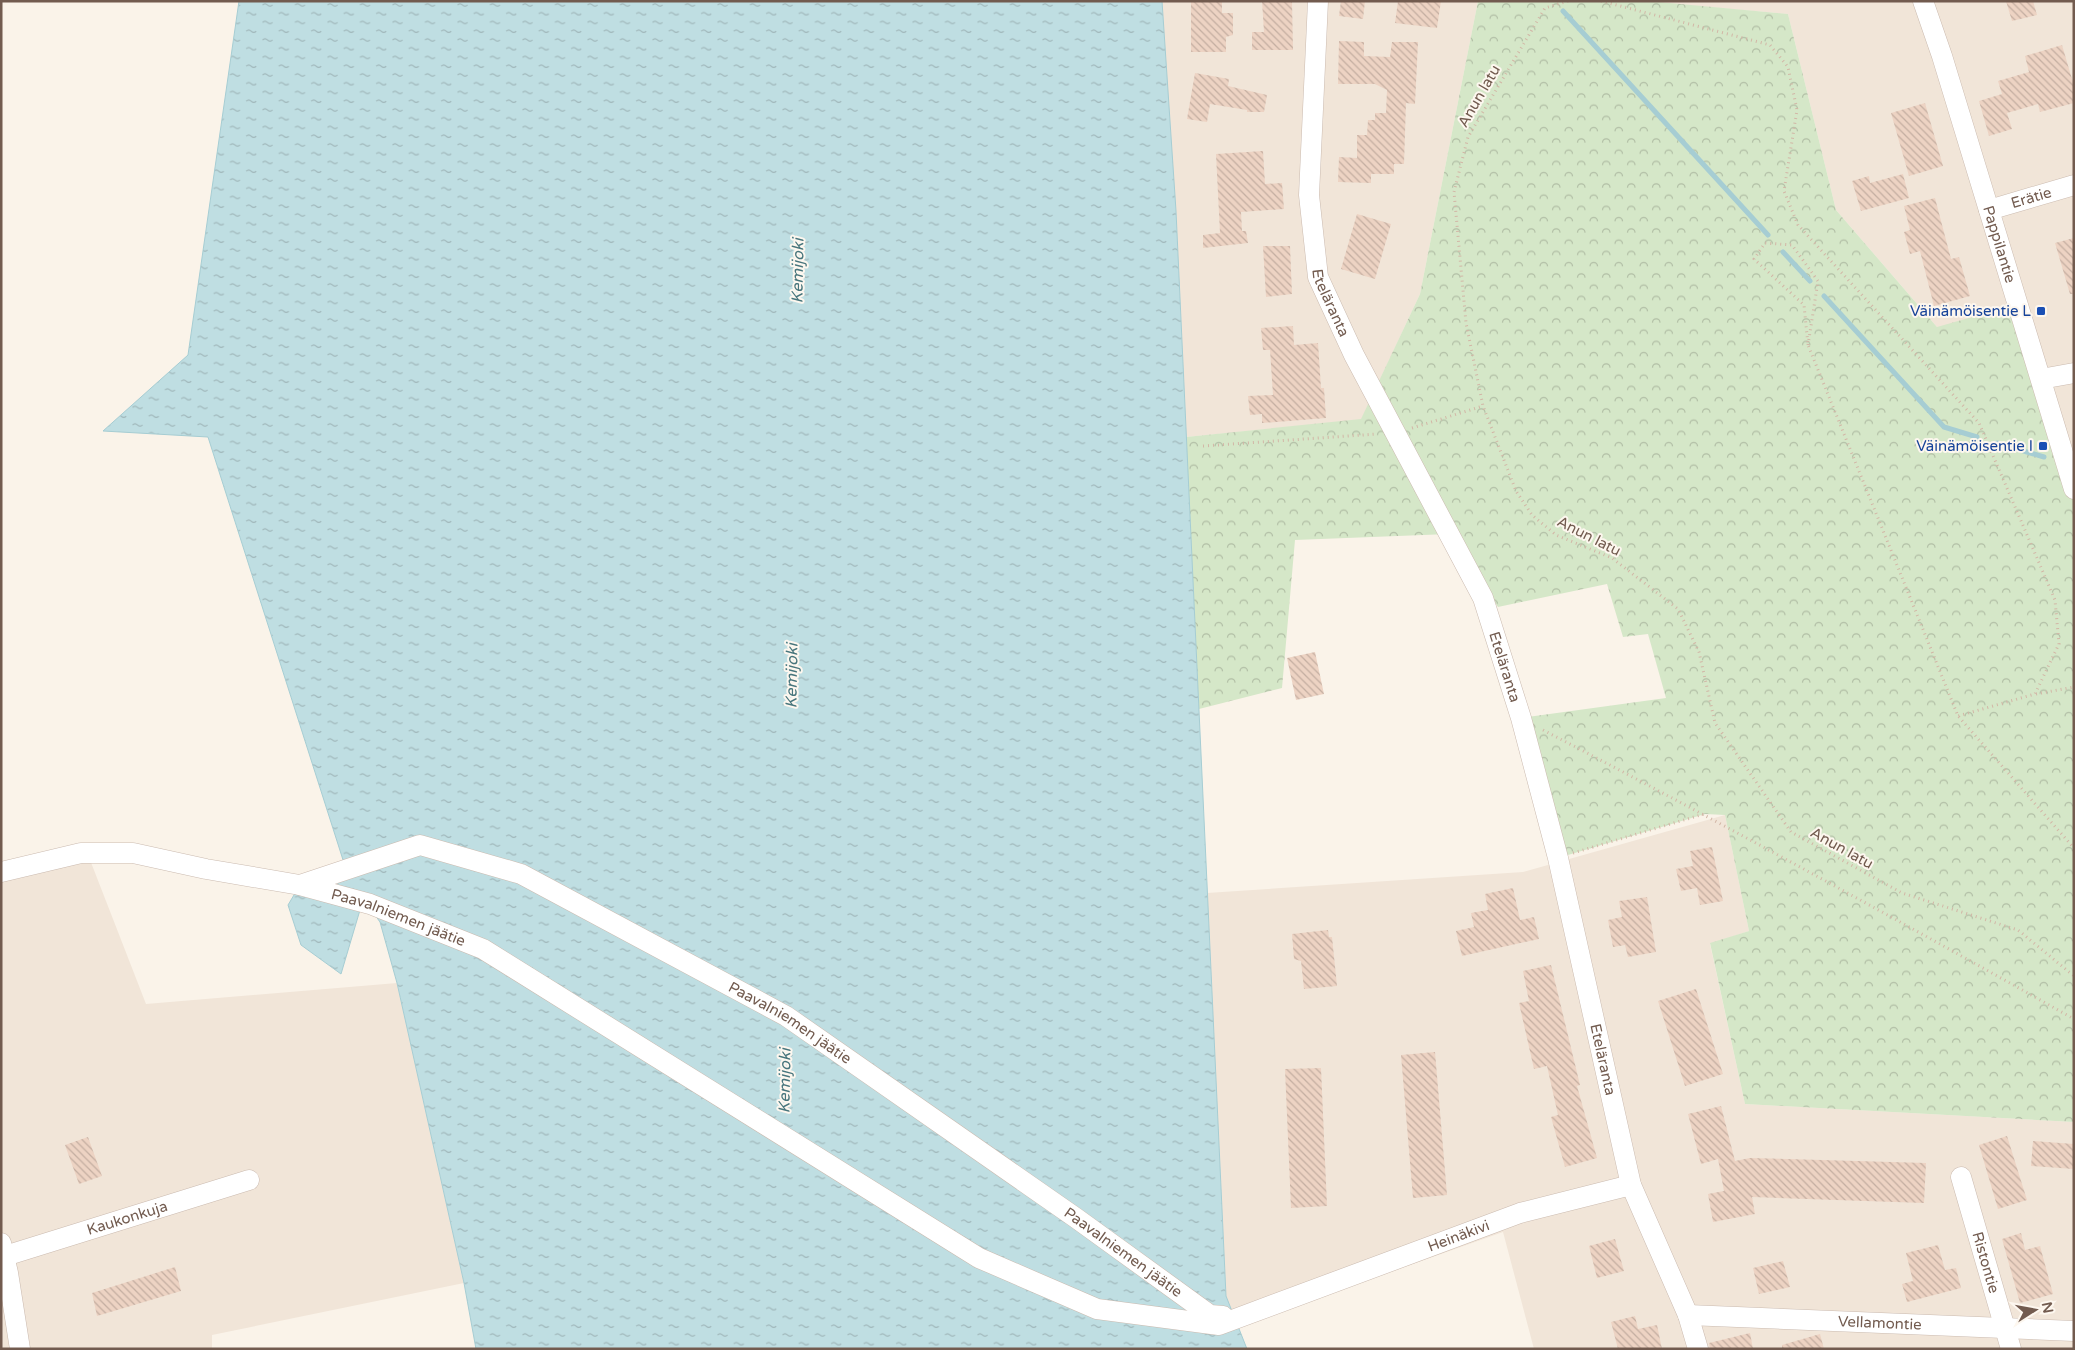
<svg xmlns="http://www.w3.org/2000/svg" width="2075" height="1350" font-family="'Varela Round',sans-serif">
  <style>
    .residential { fill: #f1e5d8 }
    .forest { fill: url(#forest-crowns) }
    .water { fill: url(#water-ripples); stroke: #a6cdd3 }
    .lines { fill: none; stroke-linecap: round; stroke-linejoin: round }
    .stream { stroke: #a6cdd3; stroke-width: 5 }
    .building { fill: url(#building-back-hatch) }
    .minor-casing { stroke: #cbbbb0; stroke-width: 21 }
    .path { stroke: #d2b6a6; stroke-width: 3; stroke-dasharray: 1 4; stroke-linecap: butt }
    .minor { stroke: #fff; stroke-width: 20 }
    .transit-dot { fill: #1a4fb4; stroke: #fdf7ef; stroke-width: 2 }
    .labels { text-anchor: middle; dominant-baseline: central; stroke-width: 4; stroke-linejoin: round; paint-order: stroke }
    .street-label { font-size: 15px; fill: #725b4f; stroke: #fdf7ef }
    .transit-label { font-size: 15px; fill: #164399; stroke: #fdf7ef; text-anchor: end }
    .water-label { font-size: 16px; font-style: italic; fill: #47757c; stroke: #fdf7ef }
  </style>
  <defs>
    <pattern id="forest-crowns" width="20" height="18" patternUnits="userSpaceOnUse" patternTransform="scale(1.25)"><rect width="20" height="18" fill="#d5e7c8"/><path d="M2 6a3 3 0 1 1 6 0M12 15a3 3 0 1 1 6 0" fill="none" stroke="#b1bea5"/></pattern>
    <pattern id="water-ripples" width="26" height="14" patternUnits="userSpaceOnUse" patternTransform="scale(1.25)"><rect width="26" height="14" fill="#bfdee2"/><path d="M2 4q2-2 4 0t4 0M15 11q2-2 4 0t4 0" fill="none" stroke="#a0b7ba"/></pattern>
    <pattern id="building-back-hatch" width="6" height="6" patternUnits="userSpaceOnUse" patternTransform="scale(1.25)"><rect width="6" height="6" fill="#edd3c3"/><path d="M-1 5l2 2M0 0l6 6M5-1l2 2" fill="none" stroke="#c4aea1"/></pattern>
  </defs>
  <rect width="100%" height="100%" fill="#faf3e9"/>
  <path class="residential" d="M1162,1h316l-58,293 -59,126 -175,17 -10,-226z
    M2074,1v497l-6,-1 -131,-170 -101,-117 -48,-196 -140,-12z
    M1725,815l24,116 -39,13 35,160 329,18v227h-540l-31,-117 -265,94 -12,-30 -19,-403 316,-21z
    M85,847l61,157 251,-21 67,300 -252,52v14h-211v-485z"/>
  <path class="forest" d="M1478,1h170l140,13 48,196 101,117 74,-21 57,191 6,1v624l-329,-18 -35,-161 39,-12 -24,-116 -20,-1 -147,44 -37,-140 145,-20 -18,-64 -25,3 -16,-53 -109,23 -49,-73 -154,6 -13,148 -83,21 -13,-272 175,-18 59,-125z"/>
  <path class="water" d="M239,1h923l14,210 50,1085 21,53h-771l-12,-66 -67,-300 -17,-61 -8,-11 -12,-1 -19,64 -40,-29 -13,-40 12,-20 14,1 24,-2 6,-21 -136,-426 -105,-6 85,-76z"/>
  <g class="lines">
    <path class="stream" d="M1563,11l205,224
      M1783,252l27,29
      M1824,296l120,131 33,10
      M1997,443l47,14"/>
  </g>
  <path class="building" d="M1191,1h31v12h11v22l-7,2v15h-35z
    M1262,1h30l1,49h-41v-18h12z
    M1341,1h24l-2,18 -24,-3z
    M1398,1h43l-4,27 -42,-5z
    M2006,1h27l4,14 -25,6z
    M1339,41l25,1v14l26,1 2,-15h26l-3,62 -9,-1 -2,61h-10v10h-23v9l-33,-1 1,-25 18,1v-23h10l1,-15h7v-7h11l1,-23 -12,-6h-37z
    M2062,45l12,41v17l-34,9 -2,-8 -31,9 5,16 -23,7 -10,-35 23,-7 -4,-13 31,-9 -4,-16z
    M1195,73l34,6 -1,7 39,9 -3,17h-17v-2l-37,-6 -3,18 -20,-3z
    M1925,103l18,63 -34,10 -18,-63z
    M1263,151l2,33 17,-1 2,26 -43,3 1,19h4l2,12 -45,5v-13l17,-2 -4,-79z
    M1903,174l6,24 -48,13 -9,-30 17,-5 1,7z
    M1935,198l16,61 8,-2 11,39 -36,10 -14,-55 -10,3 -6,-22 6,-2 -6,-24z
    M1357,214l34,10 -16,55 -34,-10z
    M2074,238v56h-4l-15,-51z
    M1263,246h27l2,48 -26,3z
    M1293,326l1,19 24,-2 3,45h3l2,30 -64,5v-9l-12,1 -2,-19 25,-1 -3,-45h-7l-2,-22z
    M1315,652l9,42 -28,6 -9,-42z
    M1712,847l11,54 -23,4 -3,-17 -16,3 -5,-22 17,-3 -3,-15z
    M1513,888l7,32 14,-3 5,22 -77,17 -6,-25 18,-4 -3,-14 17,-3 -3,-16z
    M1647,897l9,55 -28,5 -3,-12 -12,2 -5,-27 14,-3 -3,-16z
    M1328,930l1,7h3l5,49 -33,3 -3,-28 -7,-2 -2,-25z
    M1551,965l29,120 -3,1 20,72 -32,9 -14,-50 7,-2 -11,-49 -13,3 -15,-66 10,-2 -6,-30z
    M1696,989l27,85 -38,12 -27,-85z
    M1435,1052l12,143 -34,3 -12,-143z
    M1321,1068l6,138 -36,2 -6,-139z
    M1721,1106l14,55 15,-3 176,5 -2,40 -172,-6 3,17 -42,8 -5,-28 16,-3 -6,-32 -17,5 -13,-50z
    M2007,1136l20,64 -29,9 -19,-64z
    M88,1137l14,39 -23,8 -14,-39z
    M2033,1141l41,3v25l-43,-3z
    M2021,1233l4,17 15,-4 13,48 -33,9 -18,-64z
    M1615,1239l9,32 -27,7 -8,-32z
    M1938,1245l7,25 11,-2 5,20 -54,14 -5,-18 11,-3 -7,-28z
    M1783,1261l7,26 -31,7 -6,-26z
    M175,1267l6,24 -84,25 -5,-23z
    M1635,1316l3,13 19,-4 5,24h-44l-7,-27z
    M1750,1333l3,16h-43l-1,-6z
    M1820,1334l4,15h-42v-4z"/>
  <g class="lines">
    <defs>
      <g id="minor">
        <path id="s1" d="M1318,1l-9,194 9,82 36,78 129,243 38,120 37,140 73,327 57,130 10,34"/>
        <path id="s2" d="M1923,1l19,55 132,433"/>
        <path id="s3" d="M1989,210l85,-25"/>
        <path d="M2041,379l33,-6"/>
        <path id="s4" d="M1,872l80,-19h52l73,16 94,16 70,19 113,45 496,309 118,51 122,16 301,-112 111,-28"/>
        <path id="s5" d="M300,885l120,-40 101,29 265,142 290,202 134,97 13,1"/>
        <path id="s6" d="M1961,1177l50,172"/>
        <path d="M1,1243l7,30 12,76"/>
        <path id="s7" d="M5,1256l244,-76"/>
        <path id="s8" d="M1688,1315l386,16"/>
      </g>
    </defs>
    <use href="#minor" class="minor-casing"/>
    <path class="path" d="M1568,1l-23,7 -77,129 -14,55 12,131 17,83 33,85 16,24 24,20 56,23 66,51 21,43 16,71 76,109 111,61 116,37 56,46
      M1601,1l169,44 18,22 9,43 -13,81 14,34 181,198 76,177 4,44 -24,50 -77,22
      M1808,345l10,-64 -26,-36 -27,-2 -11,16 50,46 4,40 150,371 116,132
      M1412,428l71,-22
      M1203,446l174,-12
      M2036,694l38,-7
      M1543,730c179,93 355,190 531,289
      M1573,853l131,-39"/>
    <use href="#minor" class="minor"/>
  </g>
  <g class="transit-dot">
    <rect x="2036" y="306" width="10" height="10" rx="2.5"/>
    <rect x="2038" y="441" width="10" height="10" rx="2.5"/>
  </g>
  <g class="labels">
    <g class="street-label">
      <text transform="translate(1479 96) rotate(-60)">Anun latu</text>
      <text stroke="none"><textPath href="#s3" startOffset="44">Erätie</textPath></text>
      <text stroke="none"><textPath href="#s2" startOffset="255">Pappilantie</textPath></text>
      <text stroke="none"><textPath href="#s1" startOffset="305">Eteläranta</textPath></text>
      <text transform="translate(1589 536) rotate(27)">Anun latu</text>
      <text stroke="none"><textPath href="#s1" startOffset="710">Eteläranta</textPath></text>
      <text transform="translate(1842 848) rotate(29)">Anun latu</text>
      <text stroke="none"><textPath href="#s4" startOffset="408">Paavalniemen jäätie</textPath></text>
      <text stroke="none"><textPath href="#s5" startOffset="539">Paavalniemen jäätie</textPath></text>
      <text stroke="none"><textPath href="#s1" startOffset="1115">Eteläranta</textPath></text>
      <text stroke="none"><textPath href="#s7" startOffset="128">Kaukonkuja</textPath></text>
      <text stroke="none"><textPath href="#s4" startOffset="1590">Heinäkivi</textPath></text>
      <text stroke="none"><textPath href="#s5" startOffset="944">Paavalniemen jäätie</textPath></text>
      <text stroke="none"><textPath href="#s6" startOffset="89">Ristontie</textPath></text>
      <text stroke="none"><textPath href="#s8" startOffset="192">Vellamontie</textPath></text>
    </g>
    <g class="transit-label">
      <text x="2031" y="311">Väinämöisentie L</text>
      <text x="2033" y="446">Väinämöisentie I</text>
    </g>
    <g class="water-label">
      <text transform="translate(798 271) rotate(-89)">Kemijoki</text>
      <text transform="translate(792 676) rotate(-89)">Kemijoki</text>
      <text transform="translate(785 1081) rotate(-89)">Kemijoki</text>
    </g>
  </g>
  <rect width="2075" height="1350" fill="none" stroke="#725b4f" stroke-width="5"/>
  <g transform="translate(2035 1310) rotate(79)" stroke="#fdf7ef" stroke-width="4" paint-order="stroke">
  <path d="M0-4L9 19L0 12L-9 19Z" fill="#725b4f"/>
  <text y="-8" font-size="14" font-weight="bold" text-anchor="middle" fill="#725b4f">N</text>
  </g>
</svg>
